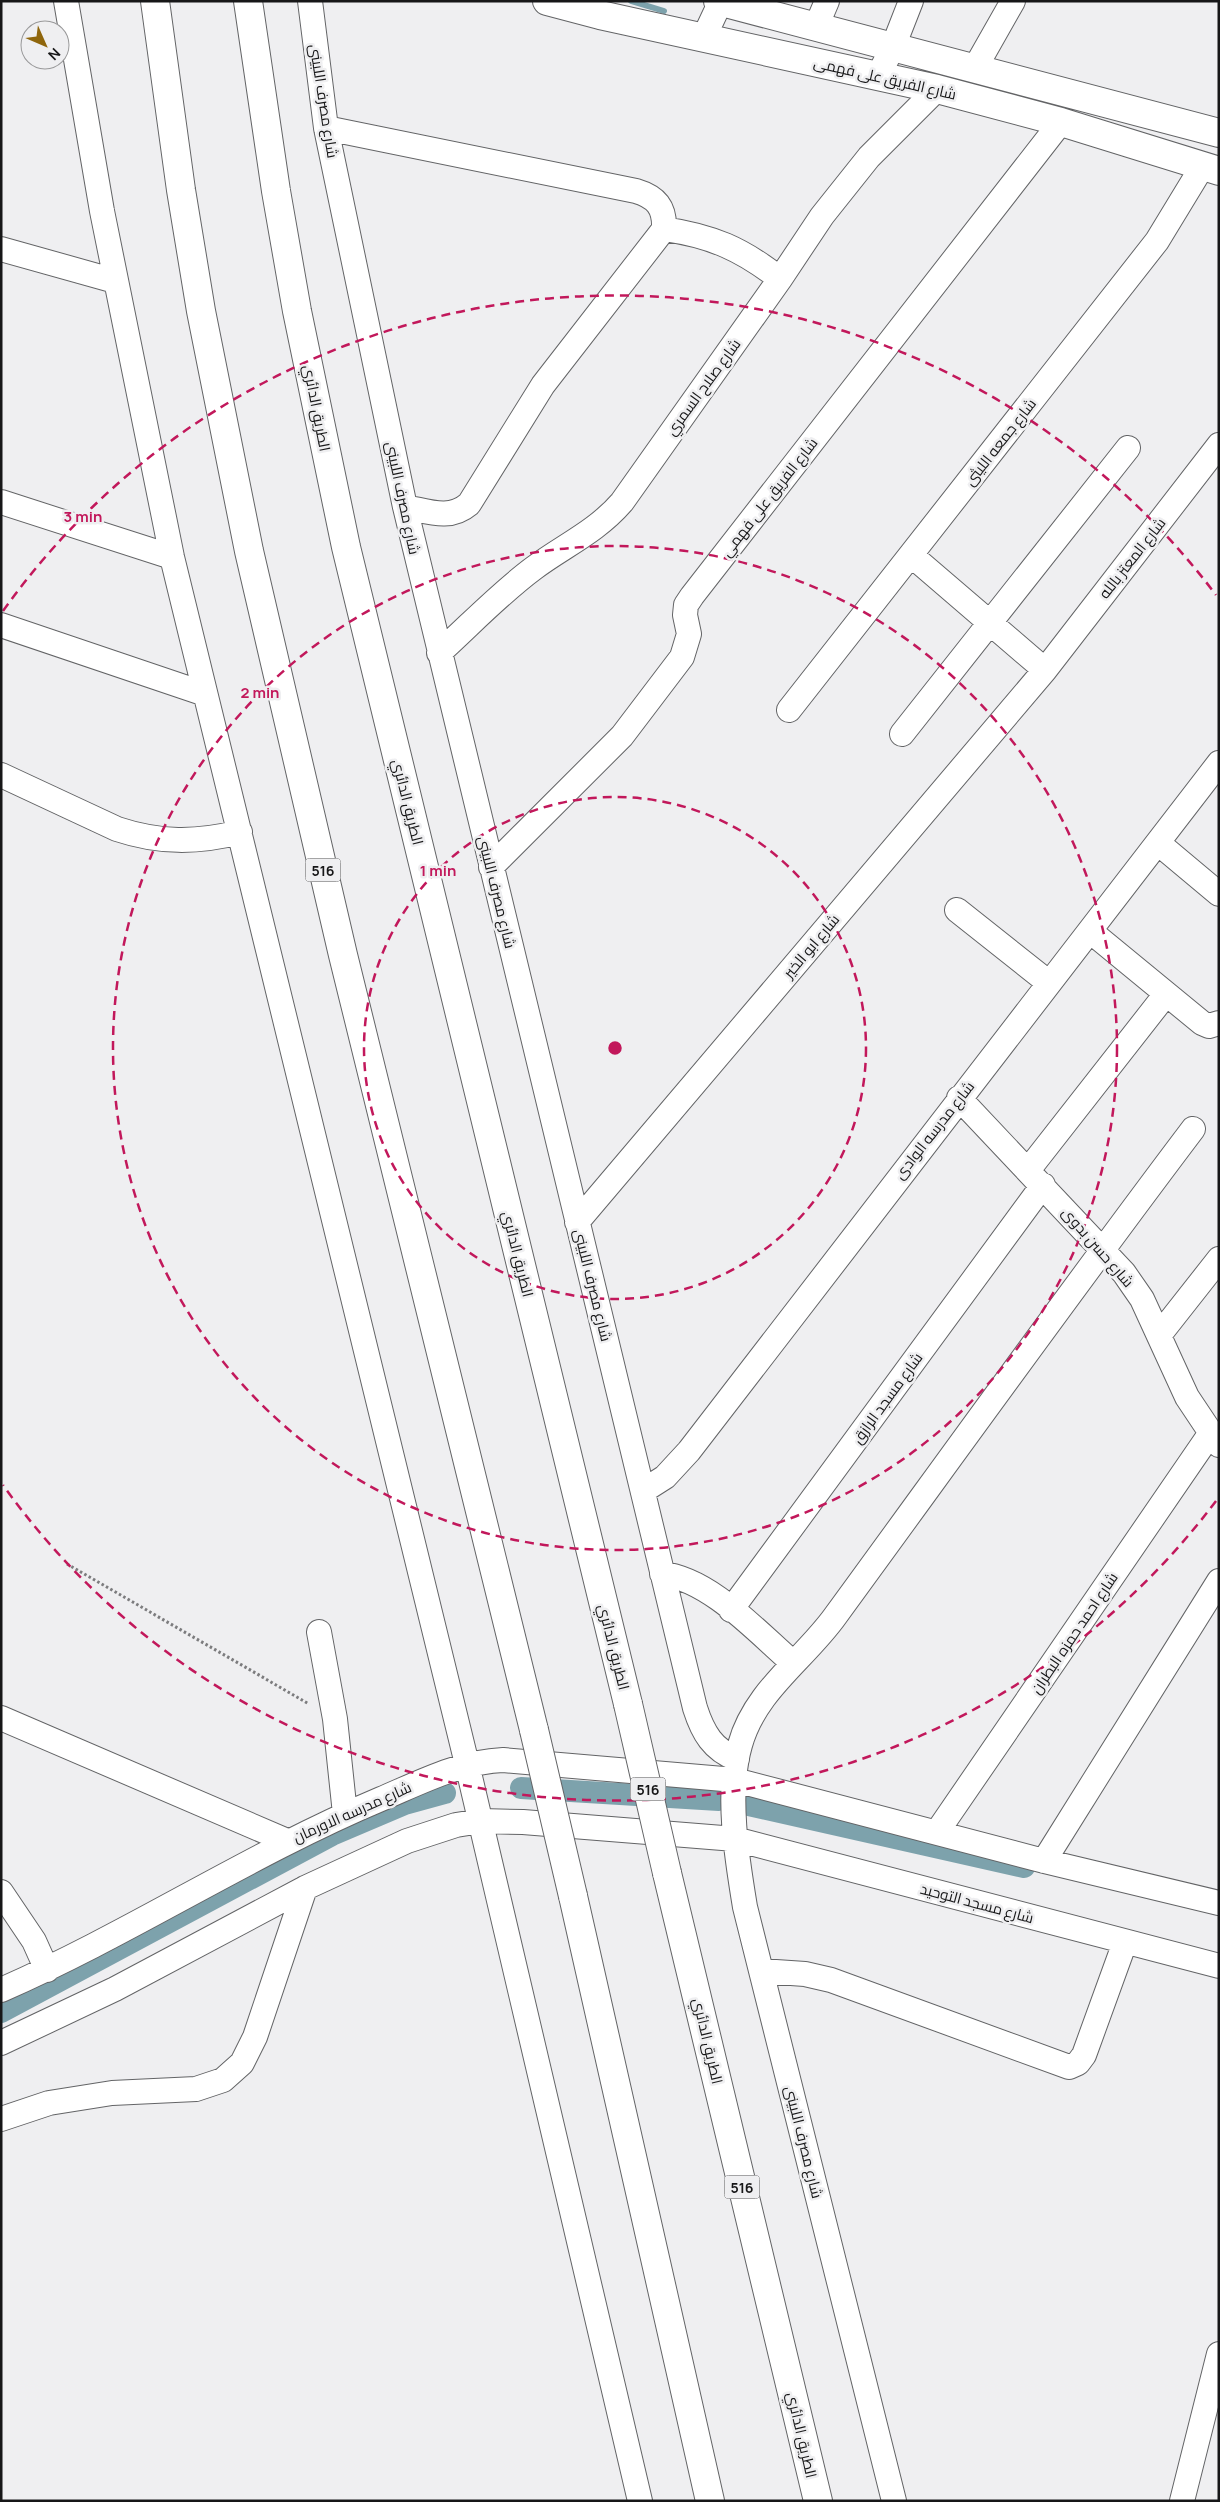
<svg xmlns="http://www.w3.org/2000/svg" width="1220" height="2502" font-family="Manrope,Cairo,sans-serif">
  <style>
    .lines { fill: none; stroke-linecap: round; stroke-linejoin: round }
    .stream { stroke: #7da2ac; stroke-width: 6 }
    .canal { stroke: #7da2ac; stroke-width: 22 }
    .street-casing { stroke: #636466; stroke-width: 26 }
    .secondary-casing { stroke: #636466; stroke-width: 30 }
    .highway-casing { stroke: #636466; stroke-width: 30 }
    .path { stroke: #7c7c7e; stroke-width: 3; stroke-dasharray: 2.5 2.5; stroke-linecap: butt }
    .street { stroke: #fff; stroke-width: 24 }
    .secondary { stroke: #fff; stroke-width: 28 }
    .highway { stroke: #fff; stroke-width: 28 }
    .highway-bridge-casing { stroke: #636466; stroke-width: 30; stroke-linecap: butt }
    .highway-bridge { stroke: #fff; stroke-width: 28 }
    .ring { fill: none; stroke: #c2185b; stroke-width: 2.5; stroke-dasharray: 9 6 }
    .labels { text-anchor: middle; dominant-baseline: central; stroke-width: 5; stroke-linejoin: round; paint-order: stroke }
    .shield { fill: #efeff1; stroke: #585859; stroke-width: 1 }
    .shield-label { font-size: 14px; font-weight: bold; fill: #171718 }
    .street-label { font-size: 15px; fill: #171718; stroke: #efeff1 }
    .centre { fill: #c2185b; stroke: #efeff1; stroke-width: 2.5 }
    .ring-label { font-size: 15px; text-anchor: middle; font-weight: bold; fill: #c2185b; stroke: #efeff1; stroke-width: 5; stroke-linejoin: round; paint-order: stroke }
  </style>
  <rect width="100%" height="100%" fill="#efeff1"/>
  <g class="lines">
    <path class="stream" d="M631,1l33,10"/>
    <path class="canal" d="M521,1788l198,12
      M744,1804l280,63
      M1,2012l331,-177 73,-31 40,-11"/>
    <defs>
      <path id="street" d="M66,1l36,210 70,346 295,1207 173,737
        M310,1l16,127 79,379 290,1201c8,25 18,42 42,51
        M816,27l11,-26
        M704,37l17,-36
        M975,68l38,-67
        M878,76l15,-29 18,-46
        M326,128l310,63c20,6 29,16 28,38l-121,156 -74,119c-20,17 -41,7 -64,3
        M664,229c48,7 78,20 116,50
        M1,249l114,32
        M1,502l171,55
        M911,555l134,115
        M1,625l204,69
        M439,653c31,-28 61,-60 95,-85 31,-23 62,-36 88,-66l158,-223 42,-63 47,-59 68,-68
        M789,710l368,-469 45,-74
        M902,734l226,-286
        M1,775l116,54c42,14 80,14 123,3
        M1158,843l61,51
        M491,867l131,-131 60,-79 7,-23 -4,-19 1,-10 6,-9 369,-474
        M957,910l92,73
        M1090,931l112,92 7,3 10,-3
        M959,1098l165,175 18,26 45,98 32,48
        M1029,1169l137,-175
        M577,1222l468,-552 174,-225
        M1160,1334l59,-75
        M643,1491l22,-14 24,-26 530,-688
        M662,1574c48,5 95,58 131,89
        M731,1610l312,-425
        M319,1632l16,87 10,95
        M1,1718l286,123
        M937,1832l273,-398
        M1044,1861l175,-280
        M1,1892l33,49 13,29
        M761,1971l44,3 26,6 238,87 9,-4 6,-8 41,-113
        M1,1990c130,-57 249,-136 380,-191 40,-17 78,-37 122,-39l232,20 309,81 175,42
        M1,2043l114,-54 190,-101 102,-47 49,-16 25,-4 42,1 212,17 484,127
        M1,2119l48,-16 63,-10 84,-4 27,-9 19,-17 13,-26 50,-149
        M894,2501l-149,-594c-8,-48 -19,-114 -5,-162 15,-55 65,-86 96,-130 119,-163 236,-326 357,-486
        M1182,2501l37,-147"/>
      <path id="secondary" d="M547,1l53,14 337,74 124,33 158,49
        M718,1l501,132"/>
      <path id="highway" d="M155,1l26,189 20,121 48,240 94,404 191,775
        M248,1l28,190 21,120 49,236 282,1157
        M667,1873l151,628
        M573,1896l137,605"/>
    </defs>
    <use href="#street" class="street-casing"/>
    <use href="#secondary" class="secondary-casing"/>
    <use href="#highway" class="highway-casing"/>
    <path class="path" d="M67,1564l242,140"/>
    <use href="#street" class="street"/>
    <use href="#secondary" class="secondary"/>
    <use href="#highway" class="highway"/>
    <defs>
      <path id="highway-bridge" d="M628,1704l39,169
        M534,1730l39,166"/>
    </defs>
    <use href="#highway-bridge" class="highway-bridge-casing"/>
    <use href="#highway-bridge" class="highway-bridge"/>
  </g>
  <g class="ring">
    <circle cx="615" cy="1048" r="251"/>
    <circle cx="615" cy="1048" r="502"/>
    <path d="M1216 1501A752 752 0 0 1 3 1485M3 611A752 752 0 0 1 1216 595"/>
  </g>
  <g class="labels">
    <g class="shield">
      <rect x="305.5" y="858.5" width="35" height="23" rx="4"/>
      <rect x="630.5" y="1777.5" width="35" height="23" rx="4"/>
      <rect x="724.5" y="2175.5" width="35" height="23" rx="4"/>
    </g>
    <g class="shield-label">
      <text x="323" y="870">516</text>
      <text x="648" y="1789">516</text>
      <text x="742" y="2187">516</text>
    </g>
    <g class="street-label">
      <text transform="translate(885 78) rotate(13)">شارع الفريق على فهمى</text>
      <text transform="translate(324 101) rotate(81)">شارع مصرف اللبينى</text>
      <text transform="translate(703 387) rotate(-54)">شارع صلاح السمري</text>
      <text transform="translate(317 408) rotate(79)">الطريق الدائري</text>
      <text transform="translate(1000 442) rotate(-52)">شارع جمعه الليثى</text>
      <text transform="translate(769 497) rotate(-52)">شارع الفريق على فهمي</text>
      <text transform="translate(403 498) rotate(78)">شارع مصرف اللبينى</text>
      <text transform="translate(1132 558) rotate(-52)">شارع المعتز بالله</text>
      <text transform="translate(408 802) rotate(76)">الطريق الدائري</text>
      <text transform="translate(497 892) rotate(76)">شارع مصرف اللبينى</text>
      <text transform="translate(811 946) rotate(-50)">شارع ابو الخير</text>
      <text transform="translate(934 1130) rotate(-52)">شارع مدرسه الوادى</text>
      <text transform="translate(1098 1247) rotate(49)">شارع حسن بدوى</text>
      <text transform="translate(518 1254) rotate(76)">الطريق الدائري</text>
      <text transform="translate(593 1285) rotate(76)">شارع مصرف اللبينى</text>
      <text transform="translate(887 1398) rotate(-54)">شارع مسجد الرازق</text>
      <text transform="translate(1074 1633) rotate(-56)">شارع احمد حمزه البطران</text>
      <text transform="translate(614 1647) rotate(76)">الطريق الدائري</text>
      <text transform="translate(352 1812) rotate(-24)">شارع مدرسه الاورمان</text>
      <text transform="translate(977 1903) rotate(15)">شارع مسجد التوحيد</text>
      <text transform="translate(708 2041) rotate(77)">الطريق الدائري</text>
      <text transform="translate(804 2142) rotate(76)">شارع مصرف اللبينى</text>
      <text transform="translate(802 2435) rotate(77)">الطريق الدائري</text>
    </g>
  </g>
  <circle cx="615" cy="1048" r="8" class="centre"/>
  <g class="ring-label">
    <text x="83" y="522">3 min</text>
    <text x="260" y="698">2 min</text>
    <text x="438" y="876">1 min</text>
  </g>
  <rect width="1220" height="2502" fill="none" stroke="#171718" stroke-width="5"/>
  <g transform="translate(45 45) rotate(135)"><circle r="24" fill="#efeff1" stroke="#99999a"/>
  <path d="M0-4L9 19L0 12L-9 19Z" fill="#8f660c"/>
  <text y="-8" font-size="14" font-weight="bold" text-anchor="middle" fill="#171718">N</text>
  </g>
</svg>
